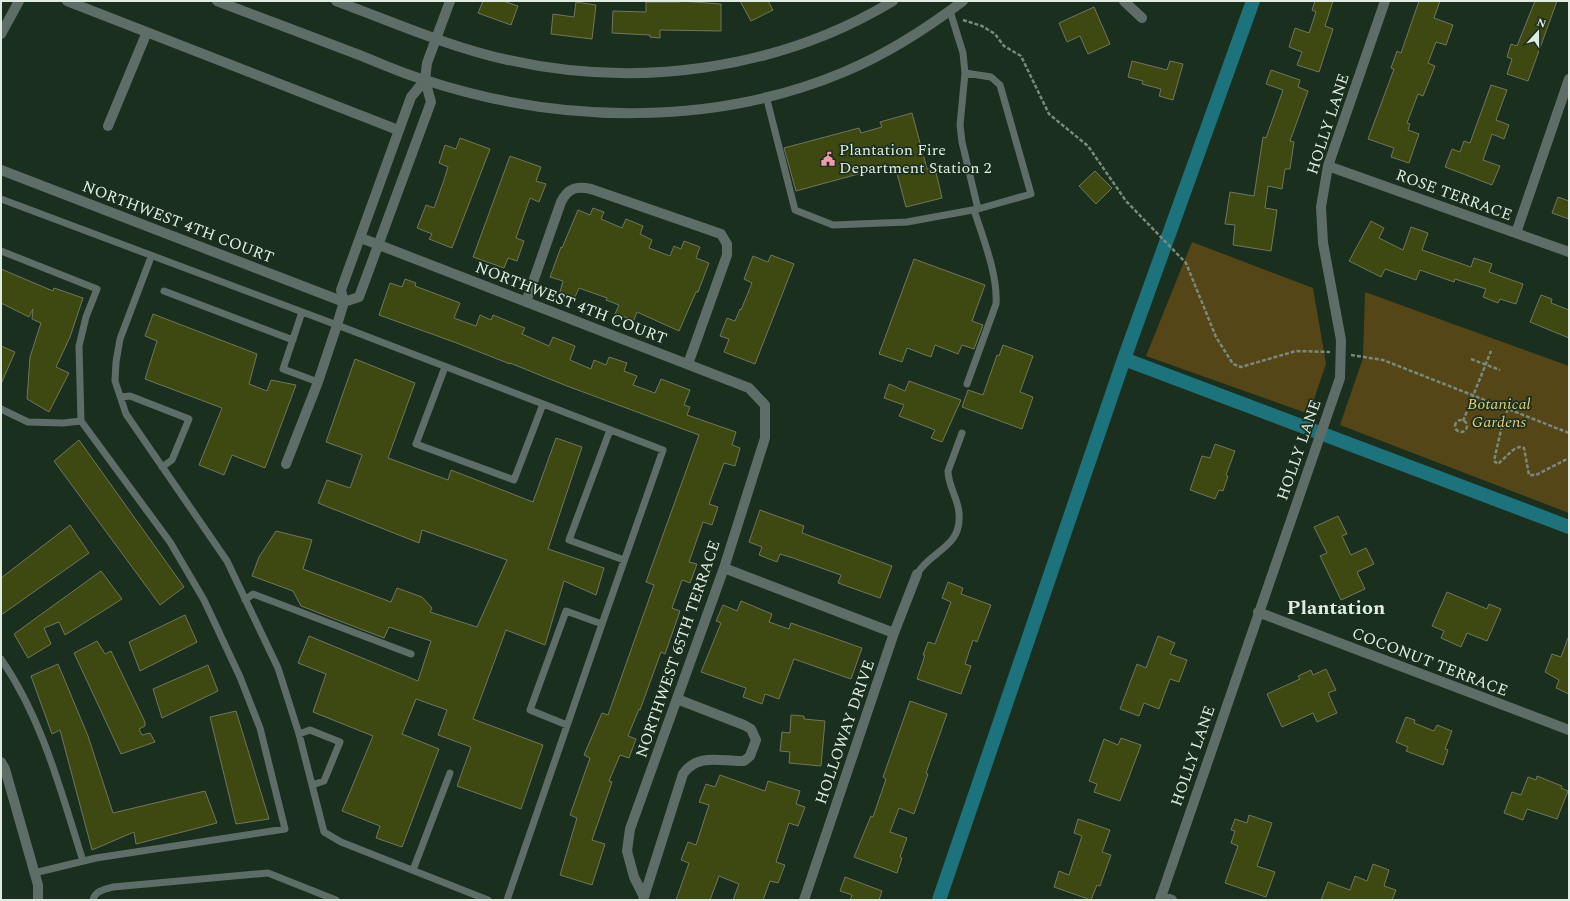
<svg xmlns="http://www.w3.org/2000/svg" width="1570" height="901" font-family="Spectral,serif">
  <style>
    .green { fill: #554617 }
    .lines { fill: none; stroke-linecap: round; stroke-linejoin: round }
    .canal { stroke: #1d737b; stroke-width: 14 }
    .building { fill: #3e4912; stroke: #6f765d }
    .path { stroke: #79897b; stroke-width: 2.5; stroke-dasharray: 4 2; stroke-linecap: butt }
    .service { stroke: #5f6d69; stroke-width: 7 }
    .minor { stroke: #5f6d69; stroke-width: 10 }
    .tertiary { stroke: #5f6d69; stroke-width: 10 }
    .labels { text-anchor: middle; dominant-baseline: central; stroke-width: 3.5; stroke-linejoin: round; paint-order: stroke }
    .street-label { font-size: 16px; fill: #e0ece1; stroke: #1b2f1e }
    .poi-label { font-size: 16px; fill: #e0ece1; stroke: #1b2f1e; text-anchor: start }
    .park-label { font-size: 16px; font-style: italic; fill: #e5cb77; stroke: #1b2f1e }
    .district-label { font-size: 20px; font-weight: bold; fill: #e0ece1; stroke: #1b2f1e }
  </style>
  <rect width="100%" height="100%" fill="#1b2f1e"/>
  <path class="green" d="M1192,242l121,46 13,76 -17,50 -163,-58z
    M1365,292l204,74v147l-229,-88 23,-67z"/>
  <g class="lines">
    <path class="canal" d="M1124,359l445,168
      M939,900l185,-541 129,-358"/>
  </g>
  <path class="building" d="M483,1h20l15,5 -7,19 -33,-12z
    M680,1l41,3v27l-61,-1v8l-10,-1v-2l-38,-2 1,-22 33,1v-10h34z
    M740,1h28l5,9 -22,11z
    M1315,1h18l-8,25 8,3 -14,43 -22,-7 5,-13 -13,-5 6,-19 14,5 7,-21 -4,-2z
    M1419,1h21l-6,17 19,7 -7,20 -10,-3 -8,21 7,3 -12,30 -5,-2 -11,29 3,1 -2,6 11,4 -10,29 -18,-6 3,-9 -26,-9 26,-70 -3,-1 6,-17 4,2z
    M1535,1h22l-29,80 -21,-7 5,-15 -5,-2 4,-13 6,2z
    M576,2l20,3 -4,34 -41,-5 2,-20 21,3z
    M1094,7l16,37 -22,10 -8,-18 -13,6 -8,-19z
    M1132,61l35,9 3,-9 13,3 -10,36 -14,-4 2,-7 -19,-5 1,-3 -15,-4z
    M1271,70l29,10 -2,7 10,4 -18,50 4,1 -4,27h-5l-3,20 -14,-3 -3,22 12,2 -6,41 -38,-6 2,-20 -10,-1 5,-32 24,4 9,-59 3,1 17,-48 -17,-6z
    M1491,85l16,5 -11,30 13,5 -5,14 -12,-5 -9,26 17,6 -8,19 -47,-18 7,-18 8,3 4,-11 6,2z
    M912,113l15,56 8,-1 7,30 -36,9 -11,-41 -22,4 -77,21 -12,-43 75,-20 2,5 21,-6 -2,-5z
    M460,138l30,11 -38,99 -23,-9 3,-5 -15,-6 9,-23 8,3 10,-28 4,-13 -9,-4 6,-18 11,4z
    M510,156l31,11 -5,14 10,3 -7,18 -9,-4 -14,40 8,3 -7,20 -9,-3 -4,10 -31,-11z
    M1095,171l17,17 -16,16 -17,-18z
    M1558,197l11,4v18l-17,-6z
    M593,208l11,4 -3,7 21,9 4,-9 17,7 -3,8 12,6 -3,8 21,8 4,-10 7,3 3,-8 16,6 -4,11 13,5 -11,29h-2l-17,39 -42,-19 -3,8 -19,-6 4,-9 -13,-5 1,-2 -28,-10 -4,9 -15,-5 3,-11 -13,-4 11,-30 1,1 16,-38 12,5z
    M1371,221l13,7 -5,10 24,12 8,-23 17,6 -6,17 49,17 3,-9 18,6 -3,8 34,12 -7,20 -16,-5 -2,4 -15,-6 3,-8 -31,-10 -1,3 -34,-12 -4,10 -31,-11 -4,8 -32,-16z
    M771,255l23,9 -39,100 -31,-12 5,-13 -9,-3 7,-18 8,3 5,-12 1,1 11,-27 -8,-4 9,-23 15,6z
    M914,259l71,26 -13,36 11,4 -9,24 -12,-4 -4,9 -23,-9 -4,12 -24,-9 -5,14 -23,-8z
    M1,269l52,22 1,-3 29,10 -13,39 -14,30 13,6 -20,39 -22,-13 3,-42 11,-34 -9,-4 1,-10 -4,8 -28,-14z
    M405,279l11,4 -1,3 45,17 -6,15 22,8 4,-11 11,5 2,-5 32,13 -3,6 27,12 4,-9 22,9 -5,14 21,9 3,-9 12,5 3,-8 18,6 -3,8 13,5 -4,9 22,8 6,-14 29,11 -6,15 6,2 -3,8 49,17 -4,13 8,3 -5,18 -11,-3 -15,41 9,3 -6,18 -9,-3 -14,40 8,2 -7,19 -8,-3 -10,28 8,3 -15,43 -4,-2 -21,58 -1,-1 -11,27 8,3 -7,19 -9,-3 -11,26 3,1 -20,58 13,4 -13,41 -32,-10 17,-57 -7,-3 20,-57 -6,-3 18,-42 6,2 46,-130 -8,-3 53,-147 -132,-49 -57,-23v1l-56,-22 -75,-27 11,-32 12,4z
    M1541,295l11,4 -1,4 18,7v28l-39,-16z
    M153,314l104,40 -8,30 18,7 4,-11 25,5 -31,83 -33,-13 -8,20 -25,-10 23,-57 -77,-29 12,-38 -12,-5z
    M1003,345l30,11 -13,36 13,5 -11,32 -60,-22 6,-17 15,5 14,-40 2,1z
    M1,346l14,6 -14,32z
    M355,359l60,24 -27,75 60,22 3,-10 82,32 23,-64 26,9 -34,102 56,19 -8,27 -32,-14 -19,64 -39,-15 -33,89 70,26 -22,64 -64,-23 14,-39 -33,-12 9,-25 -31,-11 -14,35 37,15 -37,98 -26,-9 4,-12 -38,-15 31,-75 -60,-24 13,-38 -28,-11 11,-27 109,45 13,-40 -42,-14 -5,11 -83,-32 -8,-15 -41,-15 7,-19 17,-26 36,9 -9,29 88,33 6,-14 25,9 10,11 -2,4 47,15 30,-67 -85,-30 -3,13 -101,-40 9,-23 23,8 12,-33 -36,-13z
    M909,381l52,19 -19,42 -11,-4 4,-8 -36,-14 5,-11 -20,-7 5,-14 16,7z
    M79,440l105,147 -24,18 -106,-144z
    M1215,444l20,7 -9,24 2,1 -5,15 -4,-1 -4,9 -25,-9 12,-34 8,2z
    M760,510l44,16 -2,7 90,33 -12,32 -42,-15 3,-8 -48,-17 -13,-4 -3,8 -18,-7 3,-8 -13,-5z
    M1338,516l9,18 -5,2 9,19 15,-7 8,16 -17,8 8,17 -24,11 -21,-44 7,-3 -13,-26z
    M70,525l19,28 -88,62v-37z
    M101,571l21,28 -57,36 -6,-13 -15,6 7,16 -23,14 -14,-24z
    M948,582l15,6 -2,6 30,11 -14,37 -4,-2 -8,24 6,2 -10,28 -44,-15 8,-24h-2l5,-13 7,2 16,-42 -9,-4z
    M1447,592l40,17 2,-5 12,5 -14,32 -20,-8 -6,14 -20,-9 3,-7 -12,-5z
    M741,601l31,13 -3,8 20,7 2,-6 71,25 -11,31 -57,-20 -15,40 -14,-5 -3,10 -19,-7 3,-9 -45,-16 20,-49 -5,-2 7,-16 14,6z
    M185,615l12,27 -57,29 -11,-29z
    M1158,636l17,7 -5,11 17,6 -8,22 -9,-3 -11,30 -15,-6 -5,13 -19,-7 17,-45 9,4z
    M1568,638h1v56l-13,-6 3,-8 -14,-8 7,-18 9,3z
    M97,641l8,13 6,-3 34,71v4l-6,3 3,6 8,-2 5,9 -34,12 -47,-101z
    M58,664l30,72 25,77 92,-22 12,32 -81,21 -2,-12 -42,18 -32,-120 -8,4 -21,-58z
    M208,665l10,26 -56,27 -9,-29z
    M1326,669l10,21 -8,3 9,20 -20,9 -4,-9 -31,14 -15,-33 33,-15 -2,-3 13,-6 2,5z
    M910,701l37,13 -21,59 2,1 -14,40 -15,-6 -9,24 17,6 -7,19 2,1 -5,15 -43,-16 17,-41 2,1 13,-38 -3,-2z
    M236,711l33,108 -33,5 -26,-107z
    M791,715l13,1v3l21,2 -4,45 -32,-3 1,-11 -10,-1 2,-19 8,1z
    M1406,717l9,3 -1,3 20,8 3,-6 15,6 -7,18 3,1 -5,15 -37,-14 2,-4 -12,-5z
    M1121,738l20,7 -21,56 -26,-9 3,-8 -8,-3 15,-42 14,6z
    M720,775l45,16 3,-10 32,10 -4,13 9,3 -7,19 -9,-3 -13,39 9,3 -7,18 -8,-2 -7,19h-30l6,-16 -20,-8 -9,24h-34l13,-37 -8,-3 7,-18 8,3 13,-40 -10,-3 7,-18 9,3z
    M1537,776l25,10 -1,2 7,3 -11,28 -30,-10 -4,11 -19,-7 8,-21 9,3 7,-18 8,3z
    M1249,815l23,8 -15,43 18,6 -9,25 -41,-14 13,-37 -7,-3 4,-12 -4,-1 4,-11 12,4z
    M1078,819l32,11 -8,22 9,3 -11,31 -3,-1 -6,15 -37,-13 5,-16 10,4 13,-39 -8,-3z
    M1373,864l16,6 -5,16 12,4 -4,10h-71l7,-18 22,8 5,-14 12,5z
    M845,877l37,14 -3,9h-29l2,-5 -12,-4z"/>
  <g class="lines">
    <path class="path" d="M963,20l19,6 13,8 9,12 17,10 28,58 39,32 38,55 60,62 30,74 17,27 8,3 55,-16 34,1
      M1351,355l32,5 186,73
      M1471,359l29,11
      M1508,409l-5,12 -9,40 4,3 15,-14 6,-3 5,1 5,27h7l33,-17
      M1455 426a6 6 0 1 1 12 0a6 6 0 1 1-12 0Z
      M1463,421l28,-70"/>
    <path class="service" d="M950,11l13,42 2,20 -5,52 2,17 16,67 53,-15 -31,-109 -9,-8 -26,-4
      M766,96l29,114 38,15 74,-3 71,-13
      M1,199l336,126 326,125 -61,174
      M1,251l96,38 -11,28 -7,29 2,75 89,121 34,58 36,77 20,51 25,101 -189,29 -62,15
      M151,257l-31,82 -4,23 -1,19 11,33 101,147 51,107 21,66 25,98 17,10 147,58
      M164,291l129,49
      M302,312l-19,57 35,13
      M445,367l-29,77 98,36 29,-76
      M967,384l29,-80c2,-29 -13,-66 -22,-94
      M121,397l9,-1 59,23 -17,41 -10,7
      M1,409l27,13 35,1 18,-2
      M610,430l-41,110 55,20
      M917,574c14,-24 45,-26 42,-61 -1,-15 -11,-27 -11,-42l14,-38
      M245,600l8,-6 158,60
      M1,659c42,61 60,133 82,202
      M299,734l11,-4 30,12 -16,39 -12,4
      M413,870l37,-97
      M93,900c2,-9 12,-11 20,-13l155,-14 68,27
      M507,900l95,-276 -36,-13 -36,99 37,15"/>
    <path class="minor" d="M67,1l331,129
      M336,1c57,21 113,46 172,59 129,29 271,10 385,-59
      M1124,1l18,17
      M1,34l18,-33
      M108,126l39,-94
      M1328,166l241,86
      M1,170l343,132
      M1516,233l53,-154
      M361,238l388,150 16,17v33l-41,130 -94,261 -3,22 7,26 10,20 -1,3
      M344,302l15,-5 72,-195 -6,-22 2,-17 23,-62
      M526,302l35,-100c7,-14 15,-16 30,-13l130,45 6,10v11l-39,109
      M286,464l32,-82 19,-57 7,-23 -3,-12 70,-193 14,-17
      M724,568l170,65
      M1258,612l311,118
      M1,762l4,7 33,116v15
      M1161,896l11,4
      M644,897l39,-123c15,-22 39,-12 61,-13l6,-5 6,-16 -5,-11 -7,-4 -67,-26
      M804,900l90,-267 23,-59
      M1160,900l180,-522 1,-38 -18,-97 -2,-36 7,-41 57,-165"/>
    <path class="tertiary" d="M217,1c46,17 91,35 137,52 24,9 47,20 71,27 134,44 288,47 419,-8 43,-18 82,-43 119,-71"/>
  </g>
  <defs>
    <symbol id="civic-bare" viewBox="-9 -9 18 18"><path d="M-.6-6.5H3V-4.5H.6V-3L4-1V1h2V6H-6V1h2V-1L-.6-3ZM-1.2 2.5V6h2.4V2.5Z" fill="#f39aaa" stroke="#1b2f1e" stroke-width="2.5" paint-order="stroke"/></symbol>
  </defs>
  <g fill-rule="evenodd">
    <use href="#civic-bare" x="818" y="149" width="20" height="20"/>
  </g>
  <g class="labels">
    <g class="street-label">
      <text transform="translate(1328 124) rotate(-72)">HOLLY LANE</text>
      <text transform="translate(1454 195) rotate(20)">ROSE TERRACE</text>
      <text transform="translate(178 222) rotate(21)">NORTHWEST 4TH COURT</text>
      <text transform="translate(571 303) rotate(21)">NORTHWEST 4TH COURT</text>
      <text transform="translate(1299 450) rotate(-71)">HOLLY LANE</text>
      <text transform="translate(678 649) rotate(-71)">NORTHWEST 65TH TERRACE</text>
      <text transform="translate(1430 662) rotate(21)">COCONUT TERRACE</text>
      <text transform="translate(845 732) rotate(-71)">HOLLOWAY DRIVE</text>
      <text transform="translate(1193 756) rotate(-71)">HOLLY LANE</text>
    </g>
    <g class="poi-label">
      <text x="839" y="150">Plantation Fire<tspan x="839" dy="18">Department Station 2</tspan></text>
    </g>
    <g class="park-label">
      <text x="1499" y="404">Botanical<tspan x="1499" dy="18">Gardens</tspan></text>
    </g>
    <g class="district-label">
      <text x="1336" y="608">Plantation</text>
    </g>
  </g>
  <rect width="1570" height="901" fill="none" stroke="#e0ece1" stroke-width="4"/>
  <g transform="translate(1538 32) rotate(21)" stroke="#1b2f1e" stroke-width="3" paint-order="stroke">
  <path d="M0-3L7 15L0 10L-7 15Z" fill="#e0ece1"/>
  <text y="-6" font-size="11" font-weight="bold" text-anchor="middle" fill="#e0ece1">N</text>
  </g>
</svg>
